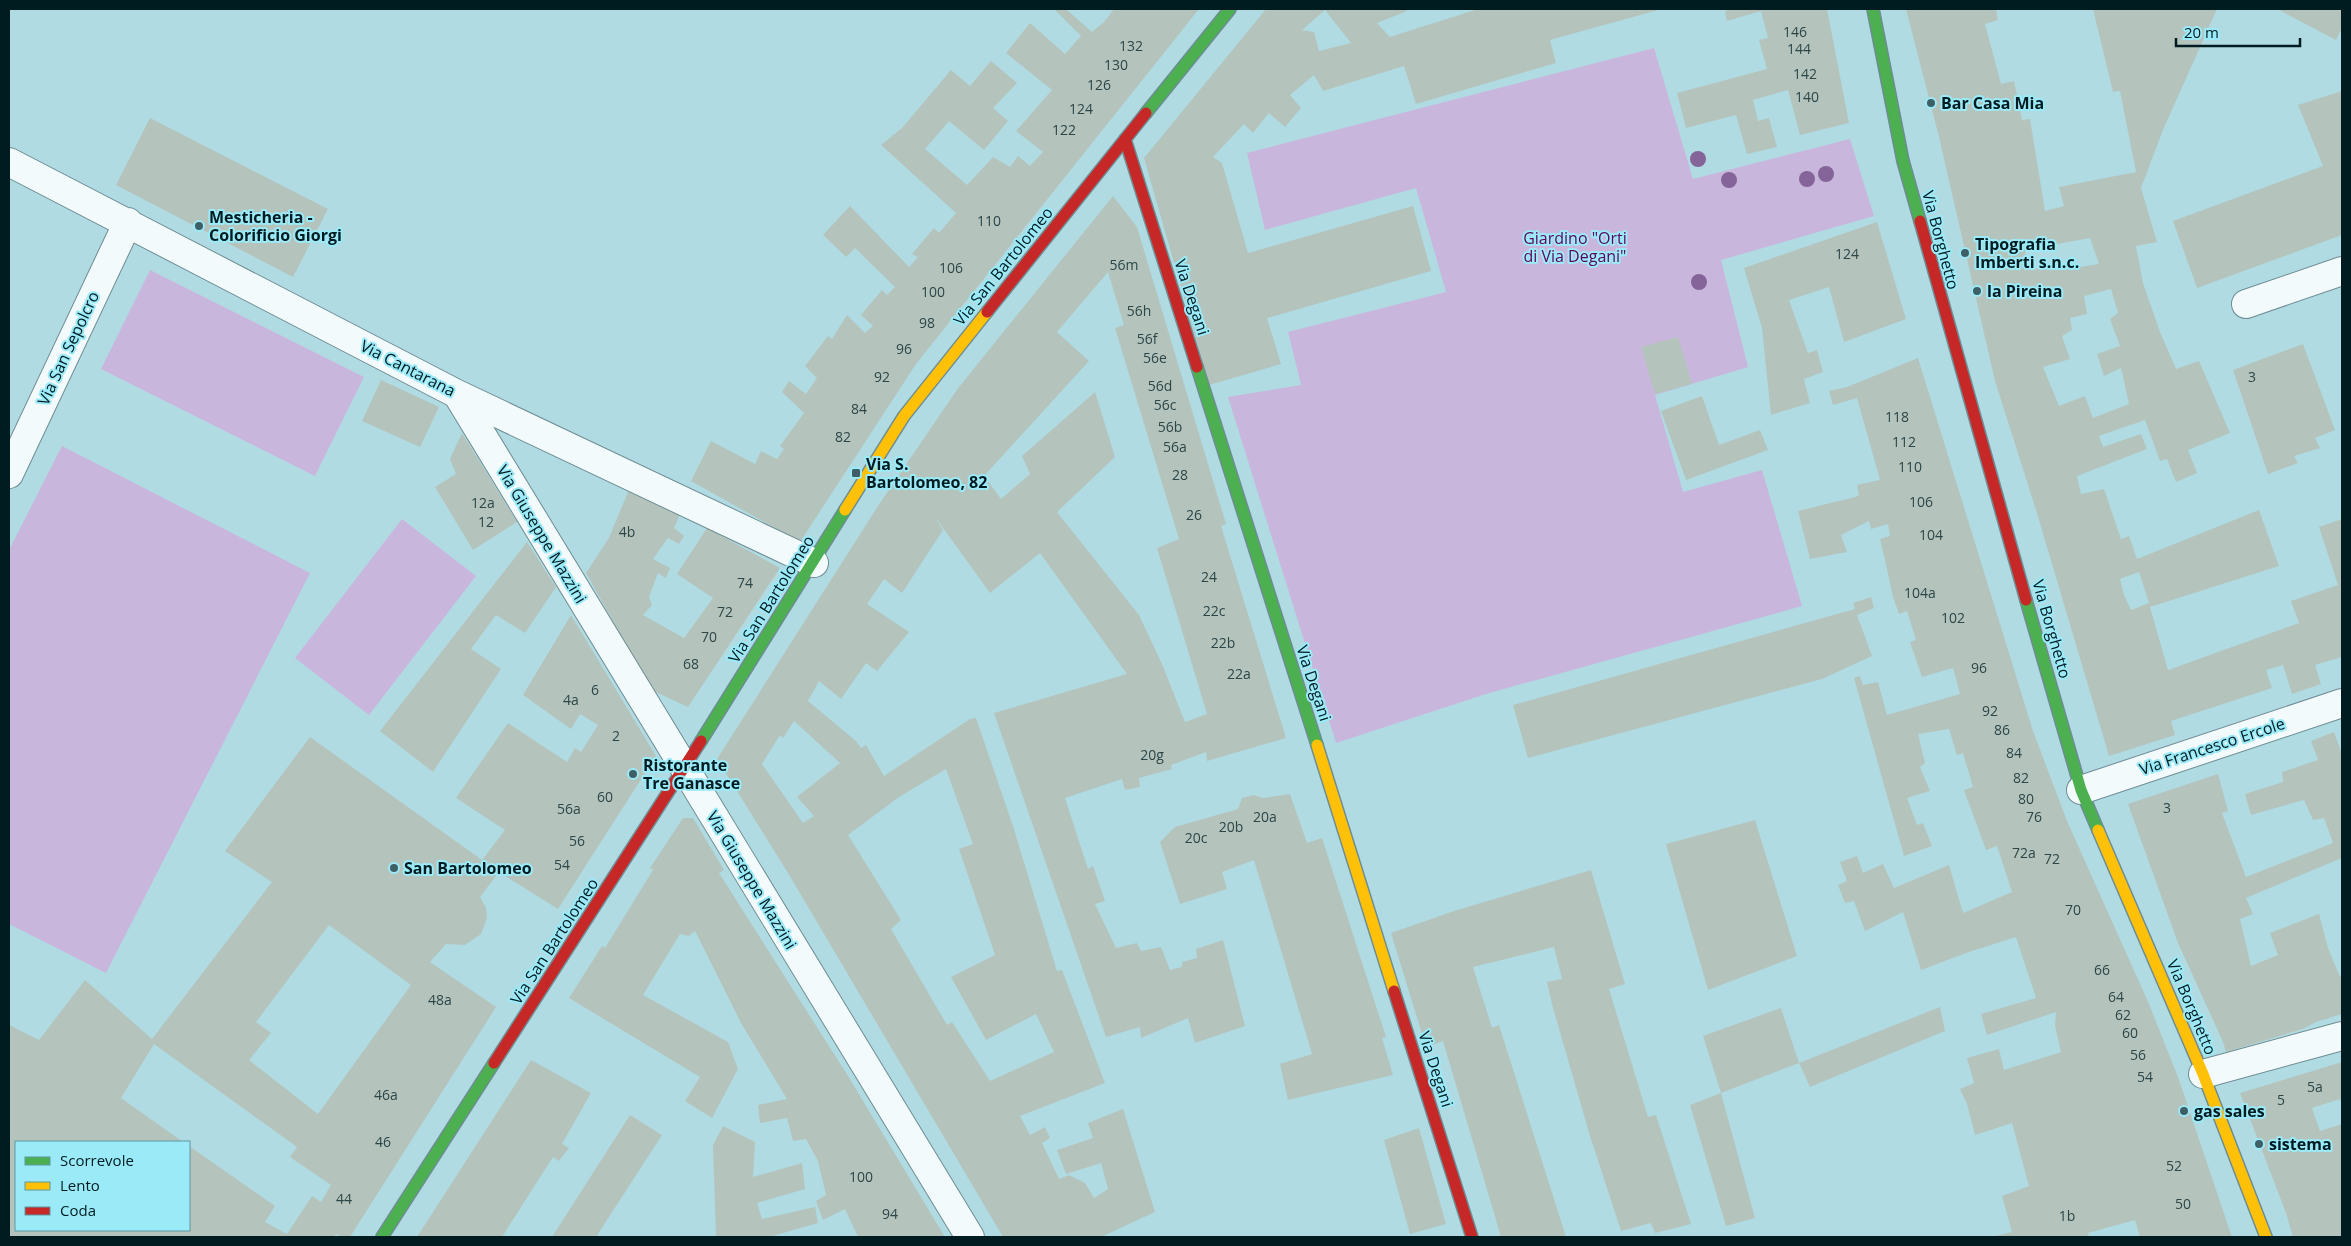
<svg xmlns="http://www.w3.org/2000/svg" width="2351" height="1246" font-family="'Open Sans',sans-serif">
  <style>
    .green { fill: #c9b6dc }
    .building { fill: #b4c4bc; fill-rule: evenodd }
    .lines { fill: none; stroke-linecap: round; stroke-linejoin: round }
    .street-casing { stroke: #6e8d93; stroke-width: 30 }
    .fast-casing { stroke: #6e8d93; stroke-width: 14 }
    .slow-casing { stroke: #6e8d93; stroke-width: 14 }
    .jam-casing { stroke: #6e8d93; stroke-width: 14 }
    .street { stroke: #f3fafb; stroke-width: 28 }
    .fast { stroke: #4caf50; stroke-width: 11 }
    .slow { stroke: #ffc107; stroke-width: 11 }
    .jam { stroke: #c62828; stroke-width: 11 }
    .tree { fill: #846499 }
    .poi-dot { fill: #3e5f65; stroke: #9beaf8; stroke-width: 2 }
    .labels { text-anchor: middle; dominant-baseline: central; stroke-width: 4; stroke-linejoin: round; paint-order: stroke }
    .number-label { font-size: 14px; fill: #2d4648 }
    .poi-label { font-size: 16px; font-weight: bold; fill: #001c21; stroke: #9beaf8; text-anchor: start }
    .park-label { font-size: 16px; fill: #60035c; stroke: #9beaf8 }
    .street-label { font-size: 16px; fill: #001c21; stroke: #9beaf8 }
  </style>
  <rect width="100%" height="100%" fill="#b0dbe3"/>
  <path class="green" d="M1654,48l39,131 157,-40 24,77 -153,44 27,107 -93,28 28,97 79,-22 40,136 -316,88 -150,49 -108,-346 73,-12 -13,-53 158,-40 -30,-104 -151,42 -18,-77z
    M150,270l214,107 -49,99 -214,-107z
    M62,446l248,127 -204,400 -97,-49v-374z
    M402,519l74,57 -107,139 -74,-57z"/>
  <path class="building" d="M1054,9h14l-1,1 25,22 12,-10 10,-13h85l-283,355 -116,178 -109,-61 20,-40 44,23 6,-13 16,8 7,-10 -4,-3 24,-33 -22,-21 7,-11 17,13 11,-16 -12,-12 23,-30 4,3 15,-24 18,18 8,-7 -12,-11 21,-25 5,5 8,-8 -40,-39 -9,9 -23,-22 27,-29 59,61 9,-10 -6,-3 22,-26 5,5 17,-20 -75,-68 21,-17 49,-58 19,16 21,-25 26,22 -24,25 15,13 -24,29 -35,-29 -24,28 42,36 26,-28 17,10 8,-11 12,10 13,-14 -27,-21 36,-41 -46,-37 24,-30 35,31 16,-18z
    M1266,9h138l3,2 -30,12 13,14 88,-28h184l-112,31 6,23 -140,41 -12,-38 -81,25 -9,-16 -24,20 11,13 -16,19 -16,-14 -16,20 -9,-9 -31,33 9,6 26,90 165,-47 18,65 -164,47 14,46 -72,21 -65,-227zM1325,10l7,9 19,24 -32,8 -5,-19 -12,-2z
    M1733,9h94l22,114 -49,12 -12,-45 -35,10 5,21 11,-3 8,29 -30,7 -11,-39 -50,13 -9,-35 90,-24 -8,-29 9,-2 -7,-27 -34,10 -2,-10z
    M1906,9h90l2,11 -13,4 16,60 13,-3 8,39 8,-1 15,92 19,-5 -5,-19 77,-15 -16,-81 -7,1 -20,-83h124l-54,121 -22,58 16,54 -21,4 7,37 17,49 16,37 23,-8 31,72 -42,17 9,23 -21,9 -9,-23 -7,2 -15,-41 -46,16 4,11 38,-13 6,15 -70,27 4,18 23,-5 17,50 8,-3 8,23 122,-49 20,56 -129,41 18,63 131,-47 -8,-22 47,-16 -19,-58 23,-8v138l-27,8 6,19 -29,10 -9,-29 -17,5 6,18 -101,33 4,14 -66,21 -73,-246 -41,-129 -56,-244zM2090,238l9,26 -38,6 -2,-7 -32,7 -2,-20zM2111,289l7,24 -8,6 10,27 -23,8 7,22 17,-8 8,36 -36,14 -8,-22 -26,10 -16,-39 27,-8 -8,-23 10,-6 -2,-12 17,-4 -3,-18zM2139,572l10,31 -18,7 -7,-15 -4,-16z
    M2277,9h65v19l-6,12z
    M2342,91v144l-145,53 -24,-67 150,-55 -25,-61z
    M150,118l178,91 -35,68 -177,-92z
    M1113,196l24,31 89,297 -5,2 65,212 -79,23 -1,-9 -35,13 1,4 -33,9 1,9 -15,3 -3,-11 -57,19 23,71 5,-3 12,35 -10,3 21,44 21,-5 4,8 20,-4 9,23 12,-3v-5l15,-4 -1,-9 27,-9 22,86 -50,17 -7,-25 -47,20 -1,-11 -34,10 -112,-324 133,-39 -87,-121 -50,40 -57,-79 10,16 -41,63 -18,-14 -17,25 42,28 -32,39 -11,-8 -25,36 -22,-18 -11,20 48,40 5,7 5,-3 18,31 86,-57 6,-1 37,108 44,145 5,-1 43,113 -85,33 10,19 15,-8 5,11 -8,5 17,36 10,-4 16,8 9,15 14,-9 -7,-26 -35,11 -9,-24 36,-12 -5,-15 35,-14 32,103 -54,25h-98l-215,-364 -71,-114 161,-253 61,-90 20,-29zM1108,272l16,53 -9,3 64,211 -22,9 50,166 -22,8 -23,-58 -23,-49 -82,-103 58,-55 -20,-65 -73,64 8,18 -29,25 -17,-23 105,-115 -32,-29zM794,721l46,42 -43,34 17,19 -11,7 -41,-59 18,-29 3,3zM946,769l27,75 -14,5 36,106 -44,22 35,63 50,-26 18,38 -64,29 -38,-59 -5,3 -56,-96 10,-9 -53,-85 51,-38z
    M1877,222l29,97 -62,23 -15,-55 -40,13 19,53 9,-3 6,22 -19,7 6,24 -39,12 -9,-87 -18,-60z
    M1678,337l14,47 -37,10 -14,-47z
    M2303,344l32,86 -20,8 5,10 -26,8 4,7 -30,11 -35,-104z
    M1918,358l115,373 34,90 82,183 29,73 54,160h-92l-5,-17 -47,13 1,4h-98l21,-5 -10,-36 27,-10 -17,-63 -37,12 -8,-31 -7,-15 14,-6 -7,-25 32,-9 5,21 57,-18 -6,-26 1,-14 -69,23 -6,-21 55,-16 -20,-61 -47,15 -48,18 -18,-58 -38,19 -11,-30 -9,2 -7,-18 9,-4 -7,-19 17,-6 6,17 20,-9 11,24 55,-23 14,48 49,-21 -15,-46 -11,4 -22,-60 9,-3 -10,-34 -6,2 -8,-26 -31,5 7,29 -5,4 10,24 -23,7 10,27 6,-2 9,23 -28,10 -50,-178 6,-2 3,9 15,-3 9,33 73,-21 -7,-26 -31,9 -12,-35 6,-2 -9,-29 -8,3 -6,-17 -8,-37 -5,-21 10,-3 -2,-12 -17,5 -2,-8 -28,14 6,17 -37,7 -12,-48 57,-14 4,-2 -2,-10 23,-5 -23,-82 -24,7 -4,-14 18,-4z
    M381,380l58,27 -19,40 -58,-26z
    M1702,396l17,49 41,-15 8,20 -82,30 -25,-69z
    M462,433l55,89 -44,28 -38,-63 21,-13 -6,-15z
    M630,487l50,27 -6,14 10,8 -5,8 -11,-6 -15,21 17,9 -4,10 -8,-5 -9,24 3,8 -9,10 41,23 29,-40 -36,-24 30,-46 73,40 -92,139 -37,-17 -65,-117 23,-35z
    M527,542l29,45 -31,46 -29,-18 -25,34 30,20 -68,103 -53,-41z
    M1871,597l3,11 -17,7 15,41 -50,23 -294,79 -15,-53 342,-96 -2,-6z
    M571,615l85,141 -98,153 -59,-37 -19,25 6,11 1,10 -6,16 -16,11 -19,-1 -16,18 66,45 -146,230h-9l-5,-3 -2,3h-325v-212l30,15 46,-60 67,59 120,-157 -47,-31 85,-114 172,123 23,-30 -49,-32 52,-75 59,39 8,-14 6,4 17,-27 -18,-11 -9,15 -48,-34zM329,925l82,60 -93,129 -69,-54 22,-27 -15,-11zM154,1044l143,103 -7,10 41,28 -10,17 -9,-6 -25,38 -22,-12 10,-16 -86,-60v84h-173v-88h167l-62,-44z
    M2334,732l8,22v104l-96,40 7,16 -13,5 11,47 27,-11 -8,-22 49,-19 9,34 12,29 2,-2v39l-26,8 -13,7 -77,23 -3,-10 -45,-99 -50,-139 90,-30 10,37 -6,2 24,64 87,-34 -9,-25 -11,2 -9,-20 -53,15 -6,-21 38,-12 -1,-10 36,-12 -7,-19z
    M1290,794l17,49 15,-5 64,199 -4,1 11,37 -105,25 -8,-36 32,-10 -58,-194 -32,12 5,17 -47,15 -20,-62 15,-15 63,-18 4,-11 12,-3 9,3z
    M683,818h10l31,52 -5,3 129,203 97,161h-87l-13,-28 -22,11 -7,-19 10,-6 -8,-34 -12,-22 -13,2 -6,-23 -27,5 -2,-18 29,-6 -46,-76 -46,-92 -6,5 -9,-2 -37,61 85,47 10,27 -26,49 -27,-17 15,-24 -131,-79 33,-52 3,2 48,-78 -3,-2z
    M1755,820l42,136 -89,34 -42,-146z
    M1591,870l34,114 -16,5 39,128 8,-2 35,109 -36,9 -4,-10 -30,8 -31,-95 -37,-128 -6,-26 15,-3 -8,-32 -81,20 19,61 7,-3 67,212h-65l-58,-196 -17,6 -35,-114 63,-22z
    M1940,1007l5,24 -135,56 -11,-24z
    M1781,1008l18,55 -78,30 -18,-57z
    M531,1060l60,33 -29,51 7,4 -10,13 -6,-4 -51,80h-85z
    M2342,1062v42l-2,-5 -28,9 8,23 22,-7v113h-49l-7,-24 -46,-120z
    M1721,1093l34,125 -29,8 -36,-121z
    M630,1115l32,20 -66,102h-44z
    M723,1126l32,16 -2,35 49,-14 3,26 -48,14 5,16 53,-12 3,16 -49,14h-53l-3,-92z
    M1419,1128l27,96 -36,10 -26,-94z"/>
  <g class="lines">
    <defs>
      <path id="street" d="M9,162l448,232 357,169
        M2246,304l96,-33
        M457,394l513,843
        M9,474l119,-252
        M2081,790l261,-87
        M2203,1074l139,-38"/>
      <path id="fast" d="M1873,9l30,152 17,60
        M1146,113l84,-104
        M1197,367l120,378
        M2026,600l55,190 17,40
        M701,741l144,-231
        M382,1237l112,-174"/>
      <path id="slow" d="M845,510l59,-94 83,-104
        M1317,745l77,246
        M2098,830l105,244 63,163"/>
      <path id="jam" d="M1125,139l72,228
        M1920,221l106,379
        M987,312l159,-199
        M1394,991l78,246
        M494,1063l207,-322"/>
    </defs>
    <use href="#street" class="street-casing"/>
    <use href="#fast" class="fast-casing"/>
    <use href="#slow" class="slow-casing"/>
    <use href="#jam" class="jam-casing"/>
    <use href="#street" class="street"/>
    <use href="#fast" class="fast"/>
    <use href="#slow" class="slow"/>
    <use href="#jam" class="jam"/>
  </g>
  <g class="tree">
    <circle cx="1698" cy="159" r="8"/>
    <circle cx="1826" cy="174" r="8"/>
    <circle cx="1807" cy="179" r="8"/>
    <circle cx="1729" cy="180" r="8"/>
    <circle cx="1699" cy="282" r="8"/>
  </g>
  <g class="poi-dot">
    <circle cx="1931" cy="103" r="5"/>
    <circle cx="199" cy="226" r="5"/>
    <circle cx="1965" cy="253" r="5"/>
    <circle cx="1977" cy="291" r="5"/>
    <rect x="851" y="468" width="10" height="10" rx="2.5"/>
    <circle cx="633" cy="774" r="5"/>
    <circle cx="394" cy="868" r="5"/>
    <circle cx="2184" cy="1111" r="5"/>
    <circle cx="2259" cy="1144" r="5"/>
  </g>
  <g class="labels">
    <g class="number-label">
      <text x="1795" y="31">146</text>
      <text x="1131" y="45">132</text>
      <text x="1799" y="48">144</text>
      <text x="1116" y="64">130</text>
      <text x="1805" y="73">142</text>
      <text x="1099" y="84">126</text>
      <text x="1807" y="96">140</text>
      <text x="1081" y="108">124</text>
      <text x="1064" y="129">122</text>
      <text x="989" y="220">110</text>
      <text x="1847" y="253">124</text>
      <text x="1124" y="264">56m</text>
      <text x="951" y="267">106</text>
      <text x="933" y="291">100</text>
      <text x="1139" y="310">56h</text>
      <text x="927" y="322">98</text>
      <text x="1147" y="338">56f</text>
      <text x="904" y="348">96</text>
      <text x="1155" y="357">56e</text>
      <text x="882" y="376">92</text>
      <text x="2252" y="376">3</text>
      <text x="1160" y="385">56d</text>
      <text x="1165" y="404">56c</text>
      <text x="859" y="408">84</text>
      <text x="1897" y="416">118</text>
      <text x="1170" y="426">56b</text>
      <text x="843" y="436">82</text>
      <text x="1904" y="441">112</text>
      <text x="1175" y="446">56a</text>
      <text x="1910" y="466">110</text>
      <text x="1180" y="474">28</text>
      <text x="1921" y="501">106</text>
      <text x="483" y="502">12a</text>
      <text x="1194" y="514">26</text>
      <text x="486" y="521">12</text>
      <text x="627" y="531">4b</text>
      <text x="1931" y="534">104</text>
      <text x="1209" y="576">24</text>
      <text x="745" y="582">74</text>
      <text x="1920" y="592">104a</text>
      <text x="1214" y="610">22c</text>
      <text x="725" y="611">72</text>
      <text x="1953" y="617">102</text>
      <text x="709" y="636">70</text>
      <text x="1223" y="642">22b</text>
      <text x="691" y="663">68</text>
      <text x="1979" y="667">96</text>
      <text x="1239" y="673">22a</text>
      <text x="595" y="689">6</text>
      <text x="571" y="699">4a</text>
      <text x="1990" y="710">92</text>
      <text x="2002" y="729">86</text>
      <text x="616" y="735">2</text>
      <text x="2014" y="752">84</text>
      <text x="1152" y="754">20g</text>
      <text x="2021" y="777">82</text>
      <text x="605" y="796">60</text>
      <text x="2026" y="798">80</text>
      <text x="2167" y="807">3</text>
      <text x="569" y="808">56a</text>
      <text x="1265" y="816">20a</text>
      <text x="2034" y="816">76</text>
      <text x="1231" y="826">20b</text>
      <text x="1196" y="837">20c</text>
      <text x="577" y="840">56</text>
      <text x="2024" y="852">72a</text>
      <text x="2052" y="858">72</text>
      <text x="562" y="864">54</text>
      <text x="2073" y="909">70</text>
      <text x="2102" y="969">66</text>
      <text x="2116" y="996">64</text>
      <text x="440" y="999">48a</text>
      <text x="2123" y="1014">62</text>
      <text x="2130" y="1032">60</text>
      <text x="2138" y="1054">56</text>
      <text x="2145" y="1076">54</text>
      <text x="2315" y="1086">5a</text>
      <text x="386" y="1094">46a</text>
      <text x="2281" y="1099">5</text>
      <text x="383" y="1141">46</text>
      <text x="2174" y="1165">52</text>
      <text x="861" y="1176">100</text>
      <text x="344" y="1198">44</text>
      <text x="2183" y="1203">50</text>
      <text x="890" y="1213">94</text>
      <text x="2067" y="1215">1b</text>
    </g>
    <g class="poi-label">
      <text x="1941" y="103">Bar Casa Mia</text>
      <text x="209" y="217">Mesticheria -<tspan x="209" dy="18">Colorificio Giorgi</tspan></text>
      <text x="1975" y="244">Tipografia<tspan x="1975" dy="18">Imberti s.n.c.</tspan></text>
      <text x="1987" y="291">la Pireina</text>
      <text x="866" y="464">Via S.<tspan x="866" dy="18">Bartolomeo, 82</tspan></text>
      <text x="643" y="765">Ristorante<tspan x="643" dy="18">Tre Ganasce</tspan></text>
      <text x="404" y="868">San Bartolomeo</text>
      <text x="2194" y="1111">gas sales</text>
      <text x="2269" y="1144">sistema</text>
    </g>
    <g class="park-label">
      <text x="1575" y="238">Giardino "Orti<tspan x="1575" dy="18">di Via Degani"</tspan></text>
    </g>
    <g class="street-label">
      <text transform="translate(1941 240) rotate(75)">Via Borghetto</text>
      <text transform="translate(1003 266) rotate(-51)">Via San Bartolomeo</text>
      <text transform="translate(1192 297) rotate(72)">Via Degani</text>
      <text transform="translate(68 348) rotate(-65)">Via San Sepolcro</text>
      <text transform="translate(408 368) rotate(27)">Via Cantarana</text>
      <text transform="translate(542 534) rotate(59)">Via Giuseppe Mazzini</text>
      <text transform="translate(771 599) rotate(-58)">Via San Bartolomeo</text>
      <text transform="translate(2052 629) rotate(74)">Via Borghetto</text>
      <text transform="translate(1314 683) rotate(72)">Via Degani</text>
      <text transform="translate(2212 746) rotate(-18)">Via Francesco Ercole</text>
      <text transform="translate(752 880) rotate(59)">Via Giuseppe Mazzini</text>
      <text transform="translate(554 941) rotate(-57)">Via San Bartolomeo</text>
      <text transform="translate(2192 1007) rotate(67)">Via Borghetto</text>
      <text transform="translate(1436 1069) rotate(72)">Via Degani</text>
    </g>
  </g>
  <rect width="2351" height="1246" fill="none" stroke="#001c21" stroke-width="20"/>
  <rect x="15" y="1141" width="175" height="90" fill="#9beaf8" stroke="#5d98a2"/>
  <rect x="25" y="1157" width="25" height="8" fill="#4caf50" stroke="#5d98a2"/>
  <text x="60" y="1166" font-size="15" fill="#001c21">Scorrevole</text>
  <rect x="25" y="1182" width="25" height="8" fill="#ffc107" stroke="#5d98a2"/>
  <text x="60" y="1191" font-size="15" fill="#001c21">Lento</text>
  <rect x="25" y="1207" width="25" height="8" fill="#c62828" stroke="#5d98a2"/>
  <text x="60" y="1216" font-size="15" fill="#001c21">Coda</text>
  <path d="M2176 38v8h124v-8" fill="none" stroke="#001c21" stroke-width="2.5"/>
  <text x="2184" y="38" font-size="15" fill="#001c21" stroke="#9beaf8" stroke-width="4" paint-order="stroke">20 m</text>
</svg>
